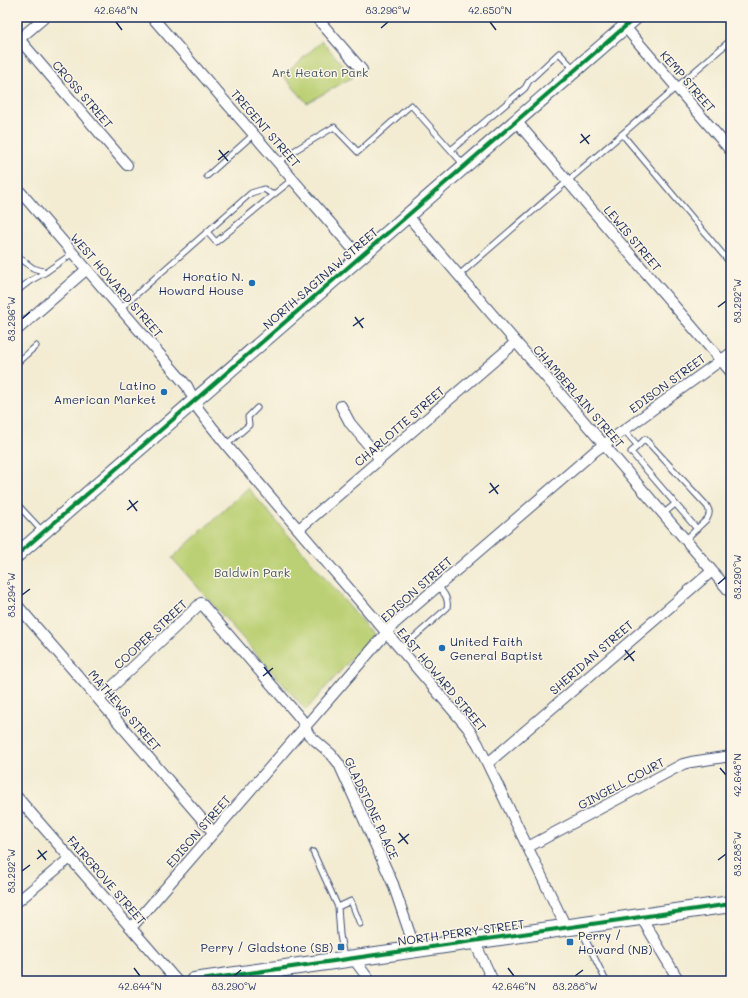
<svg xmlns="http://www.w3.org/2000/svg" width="748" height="998" font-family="Mali,sans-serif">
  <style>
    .green { fill: #bbd074; stroke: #6b8069 }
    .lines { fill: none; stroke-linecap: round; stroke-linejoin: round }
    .lane-casing { stroke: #3b4b70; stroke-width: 7 }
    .street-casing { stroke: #3b4b70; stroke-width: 12 }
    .secondary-casing { stroke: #3b4b70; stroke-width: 16 }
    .primary-casing { stroke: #3b4b70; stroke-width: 18 }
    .lane { stroke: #fff; stroke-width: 5 }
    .street { stroke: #fff; stroke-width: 10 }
    .secondary { stroke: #fff; stroke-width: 14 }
    .primary { stroke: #fff; stroke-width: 16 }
    .cycleway-casing { stroke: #fcf5e5; stroke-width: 6 }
    .cycleway { stroke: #00873e; stroke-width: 4 }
    .ticks { fill: none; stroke: #1b2f5e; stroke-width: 1.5 }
    .poi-dot { fill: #1f6fb2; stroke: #fcf5e5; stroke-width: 1.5 }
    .labels { text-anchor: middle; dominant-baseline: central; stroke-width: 3; stroke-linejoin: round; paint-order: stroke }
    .park-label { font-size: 12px; fill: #435764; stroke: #fcf5e5 }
    .street-label { font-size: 12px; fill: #1b2f5e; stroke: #fcf5e5 }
    .poi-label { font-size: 12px; fill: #1b2f5e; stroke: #fcf5e5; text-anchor: end }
    .neatline { fill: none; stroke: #1b2f5e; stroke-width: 1.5 }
    .ticks-label { font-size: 10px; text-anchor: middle; fill: #1b2f5e }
  </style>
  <rect width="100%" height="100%" fill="#fcf5e5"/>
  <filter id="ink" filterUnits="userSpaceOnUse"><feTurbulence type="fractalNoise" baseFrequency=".025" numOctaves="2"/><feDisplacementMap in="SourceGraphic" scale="8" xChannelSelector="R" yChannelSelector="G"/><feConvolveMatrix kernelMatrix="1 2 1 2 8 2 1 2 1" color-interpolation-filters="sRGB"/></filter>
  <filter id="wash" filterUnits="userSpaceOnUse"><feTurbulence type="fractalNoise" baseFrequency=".012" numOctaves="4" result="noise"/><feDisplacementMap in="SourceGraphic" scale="16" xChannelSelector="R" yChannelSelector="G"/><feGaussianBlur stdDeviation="0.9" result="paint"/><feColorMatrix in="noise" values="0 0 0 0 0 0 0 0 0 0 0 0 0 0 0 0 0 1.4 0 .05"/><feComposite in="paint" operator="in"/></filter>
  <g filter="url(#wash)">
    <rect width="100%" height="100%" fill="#f3ecd3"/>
    <path class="green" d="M322,41l31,36 -46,26 -24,-27z
      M248,488l125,146 -67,76 -134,-152z"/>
  </g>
  <g filter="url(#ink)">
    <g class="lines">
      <defs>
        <path id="lane" d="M622,134l109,130
          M451,150l74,-62 4,-7 30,-28 16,17
          M278,163l14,-11 42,-25 24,25 53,-47 53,60
          M207,176l47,-42
          M207,232l9,10 57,-47
          M17,256l16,12 13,4
          M459,275l272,-235
          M17,291l13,-10 16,-9 27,-19
          M121,308l130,-115 13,-4 9,6 20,-16
          M17,363l19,-17
          M624,430l14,16 7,-7 62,67c3,5 3,8 0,13l-22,21
          M226,445l23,-20 -1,-8 9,-9
          M638,446l-7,6 66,77
          M17,504l25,27
          M663,514l12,-10
          M401,649l46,-41c2,-9 -3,-15 -9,-22
          M313,852l25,55 2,28 4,22
          M338,907l13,-6 9,23
          M580,928l26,53"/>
        <path id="street" d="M152,17l207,239
          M316,17l46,53
          M625,27l106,124
          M19,39l108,126
          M17,41l28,-24
          M516,121l215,251
          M17,188l170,198 12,24 13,17 16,20 240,281 10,16 88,183
          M407,215l324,378
          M17,330l70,-61
          M341,406l9,17 30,36
          M299,529l217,-187
          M17,605l196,227
          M99,699l102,-96 100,116 8,16 22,19 8,10 54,120 22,65
          M488,763l224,-192
          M17,797l160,184
          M528,847l155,-83 8,-2 40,-6
          M17,902l53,-44
          M641,917l38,64
          M131,928l263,-304 201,-173 136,-98
          M474,941l19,40
          M353,958l17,23"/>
        <path id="secondary" d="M17,555l619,-538"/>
        <path id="primary" d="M194,981l537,-77"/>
      </defs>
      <use href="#lane" class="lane-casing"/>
      <use href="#street" class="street-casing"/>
      <use href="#secondary" class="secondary-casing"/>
      <use href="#primary" class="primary-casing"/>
      <use href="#lane" class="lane"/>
      <use href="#street" class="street"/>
      <use href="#secondary" class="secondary"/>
      <use href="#primary" class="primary"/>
      <defs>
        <path id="cycleway" d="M17,555l619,-538
          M194,981l537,-77"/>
      </defs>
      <use href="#cycleway" class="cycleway-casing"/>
      <use href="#cycleway" class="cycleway"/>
    </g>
  </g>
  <path class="ticks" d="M116,22l6,8M490,22l6,8M381,28l7,-6M581,134l8,10M580,143l10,-8M219,150l9,11M218,160l11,-9M718,307l8,-6M355,317l8,11M22,319l8,-7M353,326l11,-8M490,483l8,11M489,493l10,-8M129,500l8,11M127,510l11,-9M718,584l8,-7M22,595l8,-6M625,650l9,11M624,660l11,-9M264,667l8,10M263,676l10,-8M720,768l6,7M399,833l9,11M398,843l11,-9M38,850l8,10M37,859l10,-8M718,860l8,-6M22,871l8,-6M134,968l6,8M508,968l6,8M234,976l7,-6M575,976l8,-6"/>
  <g class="poi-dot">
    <circle cx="252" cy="283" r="4"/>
    <circle cx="164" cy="392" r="4"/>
    <circle cx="442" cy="648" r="4"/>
    <rect x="566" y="938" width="8" height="8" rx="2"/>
    <rect x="337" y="943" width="8" height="8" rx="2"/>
  </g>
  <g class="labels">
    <g class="park-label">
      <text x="320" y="72">Art Heaton Park</text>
      <text x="252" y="572">Baldwin Park</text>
    </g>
    <g class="street-label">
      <text transform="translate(688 81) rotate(49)">KEMP STREET</text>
      <text transform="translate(83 94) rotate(49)">CROSS STREET</text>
      <text transform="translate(266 128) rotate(49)">TREGENT STREET</text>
      <text transform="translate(633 238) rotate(50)">LEWIS STREET</text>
      <text transform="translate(320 278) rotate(-41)">NORTH SAGINAW STREET</text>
      <text transform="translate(117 285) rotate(49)">WEST HOWARD STREET</text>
      <text transform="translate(667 383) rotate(-36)">EDISON STREET</text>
      <text transform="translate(579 396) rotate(49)">CHAMBERLAIN STREET</text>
      <text transform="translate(399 426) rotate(-41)">CHARLOTTE STREET</text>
      <text transform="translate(416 589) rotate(-42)">EDISON STREET</text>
      <text transform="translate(150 634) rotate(-43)">COOPER STREET</text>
      <text transform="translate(591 657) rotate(-41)">SHERIDAN STREET</text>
      <text transform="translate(442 679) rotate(50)">EAST HOWARD STREET</text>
      <text transform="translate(125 710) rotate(49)">MATHEWS STREET</text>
      <text transform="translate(621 783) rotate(-28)">GINGELL COURT</text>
      <text transform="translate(372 808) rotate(65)">GLADSTONE PLACE</text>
      <text transform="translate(198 831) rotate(-49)">EDISON STREET</text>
      <text transform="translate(107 880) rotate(49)">FAIRGROVE STREET</text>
      <text transform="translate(461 932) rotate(-8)">NORTH PERRY STREET</text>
    </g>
    <g class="poi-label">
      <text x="244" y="276">Horatio N.<tspan x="244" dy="14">Howard House</tspan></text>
      <text x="156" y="385">Latino<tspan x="156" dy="14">American Market</tspan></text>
      <text x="450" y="641" text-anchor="start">United Faith<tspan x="450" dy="14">General Baptist</tspan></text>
      <text x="578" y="935" text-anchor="start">Perry /<tspan x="578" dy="14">Howard (NB)</tspan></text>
      <text x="333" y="947">Perry / Gladstone (SB)</text>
    </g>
  </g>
  <rect width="748" height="998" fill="none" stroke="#fcf5e5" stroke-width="44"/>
  <rect x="22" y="22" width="704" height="954" class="neatline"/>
  <g class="ticks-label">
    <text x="116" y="14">42.648°N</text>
    <text x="388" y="14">83.296°W</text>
    <text x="490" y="14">42.650°N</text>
    <text transform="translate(737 301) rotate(-90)" y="4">83.292°W</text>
    <text transform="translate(11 319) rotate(-90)" y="4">83.296°W</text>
    <text transform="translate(737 577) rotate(-90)" y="4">83.290°W</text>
    <text transform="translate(11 595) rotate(-90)" y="4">83.294°W</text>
    <text transform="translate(737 775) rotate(-90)" y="4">42.648°N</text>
    <text transform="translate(737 854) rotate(-90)" y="4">83.288°W</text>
    <text transform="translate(11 871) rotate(-90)" y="4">83.292°W</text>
    <text x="140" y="990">42.644°N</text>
    <text x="234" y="990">83.290°W</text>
    <text x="514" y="990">42.646°N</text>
    <text x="575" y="990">83.288°W</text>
  </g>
</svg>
